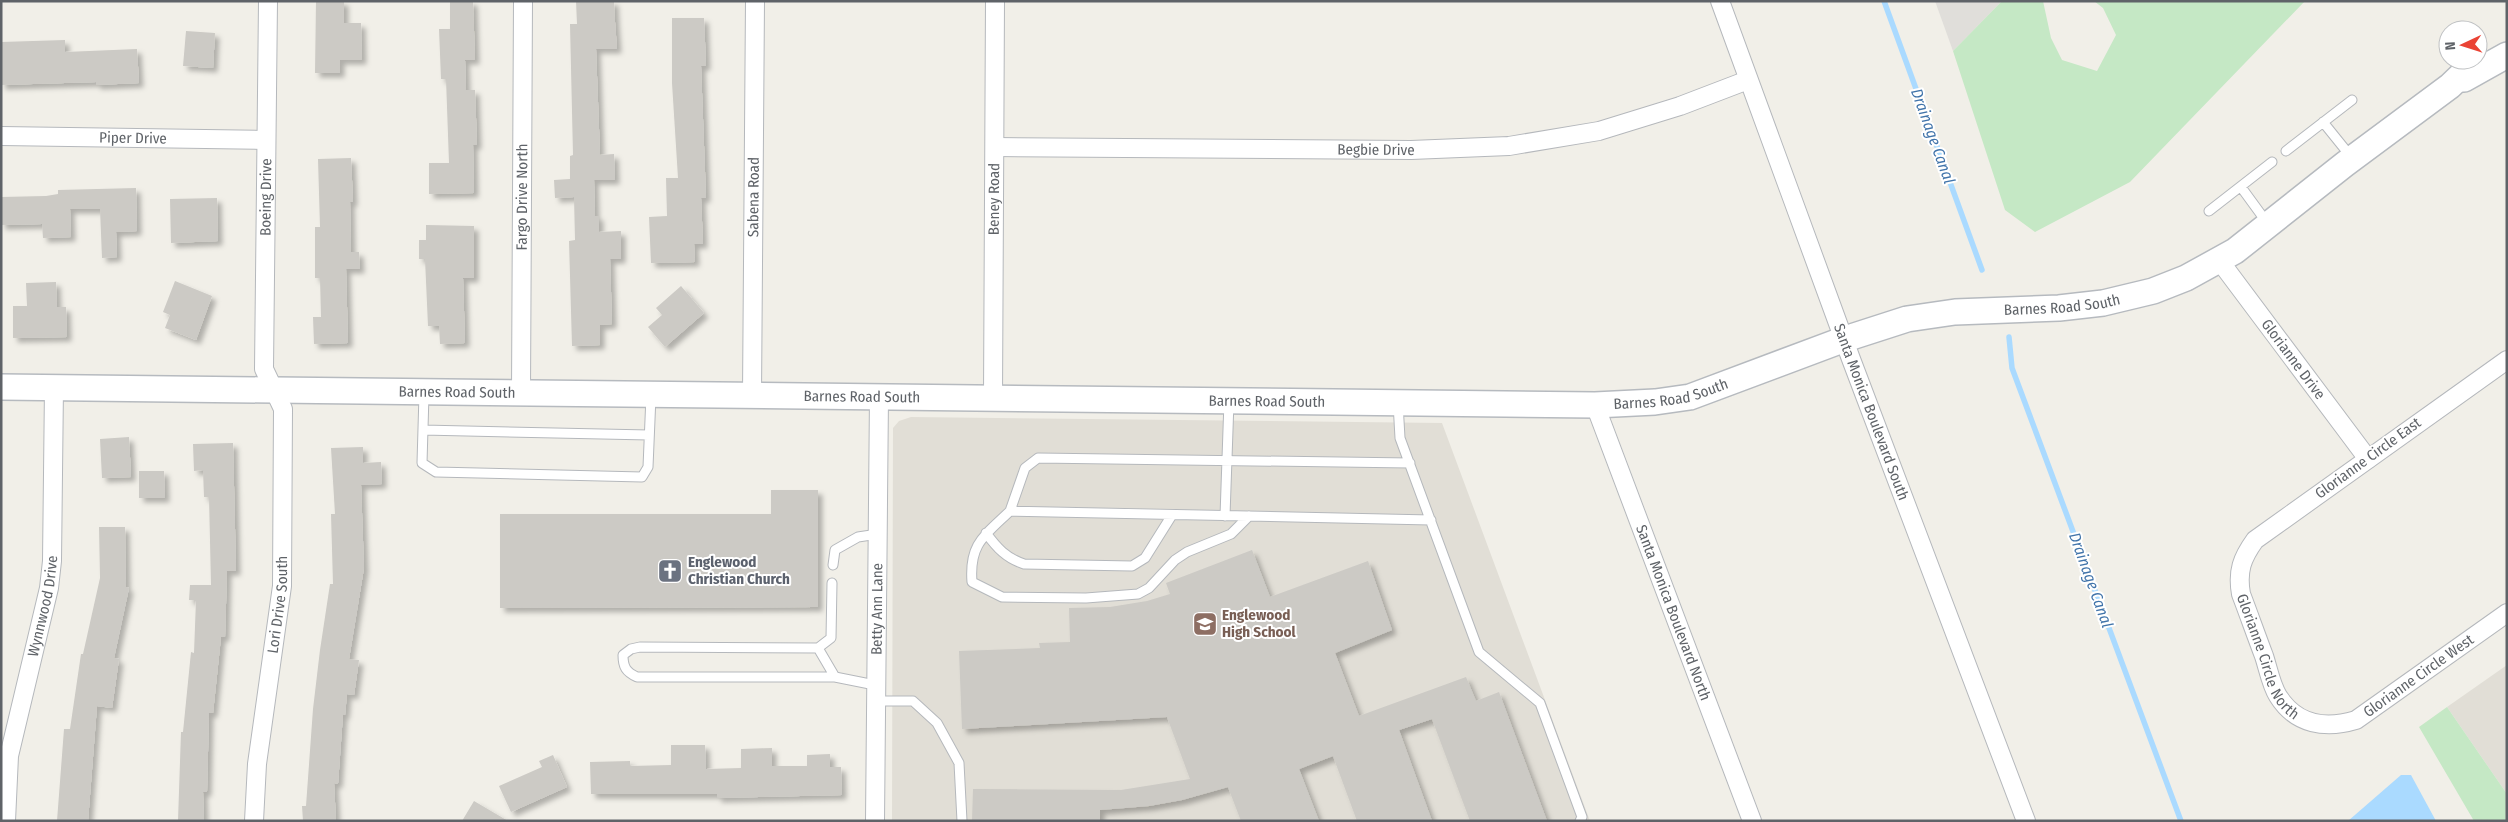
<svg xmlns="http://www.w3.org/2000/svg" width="2508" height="822" font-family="'Fira Sans Condensed',sans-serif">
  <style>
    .industrial { fill: #e0deda }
    .education { fill: #e1ded6 }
    .green { fill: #c5e8c5 }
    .water { fill: #aadaff }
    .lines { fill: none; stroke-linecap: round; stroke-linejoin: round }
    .stream { stroke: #aadaff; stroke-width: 5.5 }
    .building { fill: #cccac5; filter: url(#shadow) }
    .lane-casing { stroke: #b5b8bc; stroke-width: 11 }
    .street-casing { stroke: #b5b8bc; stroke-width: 20 }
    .secondary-casing { stroke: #b6babf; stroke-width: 28 }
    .lane { stroke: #fff; stroke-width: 9 }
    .street { stroke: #fff; stroke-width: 18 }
    .secondary { stroke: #fff; stroke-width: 25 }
    .labels { text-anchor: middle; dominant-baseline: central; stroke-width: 4; stroke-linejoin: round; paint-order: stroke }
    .street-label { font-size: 15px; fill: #5f6368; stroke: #fff }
    .worship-label { font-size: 15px; font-weight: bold; fill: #5b616d; stroke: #fff; text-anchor: start }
    .education-label { font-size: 15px; font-weight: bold; fill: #785e54; stroke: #fff; text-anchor: start }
    .water-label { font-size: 16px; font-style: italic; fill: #4174aa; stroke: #fff }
  </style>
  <defs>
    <filter id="shadow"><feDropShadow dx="4.5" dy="4.5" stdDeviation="2.5" flood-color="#0004"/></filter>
  </defs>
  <rect width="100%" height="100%" fill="#f1efe8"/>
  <path class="industrial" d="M1935,1h67l-49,50z"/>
  <path class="education" d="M911,417l531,6 148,398h-698l1,-393 6,-7z
    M2507,665v129l-60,-87z"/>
  <path class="green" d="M2002,1h41l8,37 11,22 35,11 19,-36 -13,-27 -9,-7h211l-175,181 -95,50 -30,-22 -52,-159z
    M2447,707l60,87v27h-33l-55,-94z"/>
  <path class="water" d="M2401,775h10l25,46h-88z"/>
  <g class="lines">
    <path class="stream" d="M1884,1l98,269
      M2009,337l3,31 169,453"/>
  </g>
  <path class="building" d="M316,1h28v22h17l1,37h-22v13h-25z
    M450,1h23l2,59h-10l1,30h9l2,55h-4l1,48 -45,1v-31h20l-3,-84h-5l-2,-50h11z
    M576,1h38l1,21 2,27h-21l4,106 14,-1 1,26h-21l1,36h4v16l22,-1v28h-11l2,65 -12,1v20l-28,1 -3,-105 6,-1 -1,-43 -19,1 -1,-18 16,-1v-23l3,-1 -3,-131h7z
    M672,18h32l2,48h-5l5,132h-5l2,46h-9l1,18 -44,1 -2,-46 18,-1 -1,-38h12l-6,-95z
    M186,31l29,2 -2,35 -30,-2z
    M65,40v12l72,-3 2,34 -43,2v-3l-95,3v-43z
    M351,158l2,44h-3l1,50h8l1,17h-14l2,74 -34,1 -1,-27h8l-1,-39h-5v-51h5l-2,-68z
    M136,188l1,43 -21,1 1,25 -15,1 -2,-49h-30l1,28 -28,1 -1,-14 -41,1v-28l45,-1 12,-2v-4z
    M217,198l1,43 -47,2 -1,-44z
    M426,225l48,1v52h-11l2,65 -25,1 -1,-18h-11l-3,-67h-6v-19h7z
    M175,281l37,15 -16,44 -31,-12 5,-13 -7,-3z
    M56,282l1,25h9l1,30 -54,1v-32h14l-1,-23z
    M681,286l23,27 -39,34 -17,-20 14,-12 -6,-7z
    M129,437l2,40 -29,1 -2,-39z
    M233,443l3,128h-9l-2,66h-4l-8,76h-4l-2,79h-4l1,29h-26l3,-89h2l8,-80 3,1 2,-53h-7l1,-15h21l-2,-88h-5l-1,-27 -9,1 -1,-27z
    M363,447v16l18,-1 1,22 -21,1 3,83 -15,91 10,1 -5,35 -7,-1 -2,21 -2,-1 -5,70 -4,-1 2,38h-33l-1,-15h4l7,-97 7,-59 10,-66h3l-2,-70h4l-4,-66z
    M139,471h25l1,27h-26z
    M771,490h47v117l-318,1v-94h271z
    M99,527h26l1,60 3,1 -15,70 5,1 -7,49 -15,-2 -9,115h-31l7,-92h6l11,-75h2l17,-76z
    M1252,550l18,47 98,-36 24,69 -57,23 24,63 107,-39 10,24 23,-9 48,129h-77l-38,-102 -33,11 33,91h-75l-24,-65 -34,13 20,52h-78l-13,-34 -46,13 -33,6 -49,4v11h-128l1,-32 148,1 69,-11 -23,-62 -205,12 -3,-78 81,-3 -1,-5 31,-1 -1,-34 41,-1 37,-6 23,-7 -4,-11z
    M671,745h34l1,24 35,-1v-19l31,-1v18h35v-11l23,-1v13h11l1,28 -125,3v-4h-126l-1,-32 40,-1v5l41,-1z
    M553,755l14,32 -56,25 -12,-26 43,-19 -3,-6z
    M474,801l34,20h-46z"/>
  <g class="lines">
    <defs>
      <path id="lane" d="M2323,122l29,36
        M2286,151l66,-51
        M2241,187l27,37
        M2209,211l63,-49
        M424,394l-2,69 14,9 206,5 6,-10 3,-71
        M1398,403l2,35 79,214 61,51 42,114 -2,4
        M423,430l226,5
        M1410,463l-372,-5 -13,10 -15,43 421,9
        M1010,511c-26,25 -41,33 -38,71l30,15 84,1 52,-4 11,-6 26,-28 12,-8 44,-18 18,-18
        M1225,516l4,-115
        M986,533c11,15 20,25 38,31l108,2 13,-8 27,-43
        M833,565l2,-15 23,-13 20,-3
        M818,648l13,-10 1,-55
        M835,677l-17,-29 -178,-1 -9,2 -8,6c0,12 3,17 14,22h198l40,8
        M875,701h38l24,22 22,40 3,58"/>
      <g id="street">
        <path id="s1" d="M1720,1l131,358 175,462"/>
        <path id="s2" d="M1,136l264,4"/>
        <path id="s3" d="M995,147l416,3 98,-4 90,-15 81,-25 68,-26"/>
        <path id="s4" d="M2219,260l149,199"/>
        <path id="s5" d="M2507,360l-252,180c-13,18 -18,31 -14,54 8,21 15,41 23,62 4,12 7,29 14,40 18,29 48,33 78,24l151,-107"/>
        <path id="s6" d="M521,392l2,-391"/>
        <path id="s7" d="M752,395l3,-394"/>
        <path id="s8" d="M993,398l2,-397"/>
        <path id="s9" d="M1595,405l157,416"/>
        <path id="s10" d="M6,821l3,-65 40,-168 3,-27 2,-174"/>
        <path id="s11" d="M254,821l3,-57 25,-178 1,-177 -19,-40 4,-368"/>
        <path id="s12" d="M875,821l4,-425"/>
      </g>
      <g id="secondary">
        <path d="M2464,79l43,-24"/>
        <path id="s13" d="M1,387l1594,18 60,-3 35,-5 155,-58 62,-20 48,-7 104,-4 44,-5 50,-12 33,-13 49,-27 110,-87 105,-78 27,-26"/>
      </g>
    </defs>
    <use href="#lane" class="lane-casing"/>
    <use href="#street" class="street-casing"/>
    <use href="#secondary" class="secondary-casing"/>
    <use href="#lane" class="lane"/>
    <use href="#street" class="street"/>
    <use href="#secondary" class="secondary"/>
  </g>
  <defs>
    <symbol id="church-square" viewBox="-11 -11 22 22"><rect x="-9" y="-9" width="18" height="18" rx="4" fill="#6b7280" stroke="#fff"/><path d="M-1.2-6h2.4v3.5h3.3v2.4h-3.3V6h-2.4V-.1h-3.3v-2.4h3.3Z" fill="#fff"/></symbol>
    <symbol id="school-square" viewBox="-11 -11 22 22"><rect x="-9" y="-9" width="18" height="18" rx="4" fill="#8d6e63" stroke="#fff"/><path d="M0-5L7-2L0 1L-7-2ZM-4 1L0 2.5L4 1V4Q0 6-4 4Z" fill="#fff"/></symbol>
  </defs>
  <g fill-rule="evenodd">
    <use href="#church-square" x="656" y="557" width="28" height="28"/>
    <use href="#school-square" x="1191" y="610" width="28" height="28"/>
  </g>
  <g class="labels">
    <g class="street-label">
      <text stroke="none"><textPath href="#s2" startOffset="132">Piper Drive</textPath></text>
      <text stroke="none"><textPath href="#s3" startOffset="381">Begbie Drive</textPath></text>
      <text stroke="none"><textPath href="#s11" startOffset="630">Boeing Drive</textPath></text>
      <text stroke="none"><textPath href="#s6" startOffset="195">Fargo Drive North</textPath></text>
      <text stroke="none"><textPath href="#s7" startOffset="198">Sabena Road</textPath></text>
      <text stroke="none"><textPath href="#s8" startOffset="199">Beney Road</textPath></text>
      <text stroke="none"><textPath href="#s13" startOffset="2076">Barnes Road South</textPath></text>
      <text stroke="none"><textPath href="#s4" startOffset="124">Glorianne Drive</textPath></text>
      <text stroke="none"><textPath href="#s13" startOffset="456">Barnes Road South</textPath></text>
      <text stroke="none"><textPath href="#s13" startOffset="1671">Barnes Road South</textPath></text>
      <text stroke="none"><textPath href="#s13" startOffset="861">Barnes Road South</textPath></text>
      <text stroke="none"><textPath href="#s13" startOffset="1266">Barnes Road South</textPath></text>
      <text stroke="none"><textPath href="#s1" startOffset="438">Santa Monica Boulevard South</textPath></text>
      <text transform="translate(2368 458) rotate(-36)">Glorianne Circle East</text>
      <text stroke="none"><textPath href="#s10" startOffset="219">Wynnwood Drive</textPath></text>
      <text stroke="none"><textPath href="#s11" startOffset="218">Lori Drive South</textPath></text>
      <text stroke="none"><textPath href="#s12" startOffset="212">Betty Ann Lane</textPath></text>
      <text stroke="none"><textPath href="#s9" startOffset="222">Santa Monica Boulevard North</textPath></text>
      <text stroke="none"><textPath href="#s5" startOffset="436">Glorianne Circle North</textPath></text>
      <text stroke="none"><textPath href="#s5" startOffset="641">Glorianne Circle West</textPath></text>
    </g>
    <g class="worship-label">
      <text x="688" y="562">Englewood<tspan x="688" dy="17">Christian Church</tspan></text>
    </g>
    <g class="education-label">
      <text x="1222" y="615">Englewood<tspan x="1222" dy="17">High School</tspan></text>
    </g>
    <g class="water-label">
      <text transform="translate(1933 136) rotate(70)">Drainage Canal</text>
      <text transform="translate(2091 580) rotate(70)">Drainage Canal</text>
    </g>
  </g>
  <rect width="2508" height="822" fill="none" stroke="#5f6368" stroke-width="5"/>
  <g transform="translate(2463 45) rotate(266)"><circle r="24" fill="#ffffff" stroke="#bfc1c3"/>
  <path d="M0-4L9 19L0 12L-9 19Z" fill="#ea4335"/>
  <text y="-8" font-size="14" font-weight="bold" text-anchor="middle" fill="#5f6368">N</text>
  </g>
</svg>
